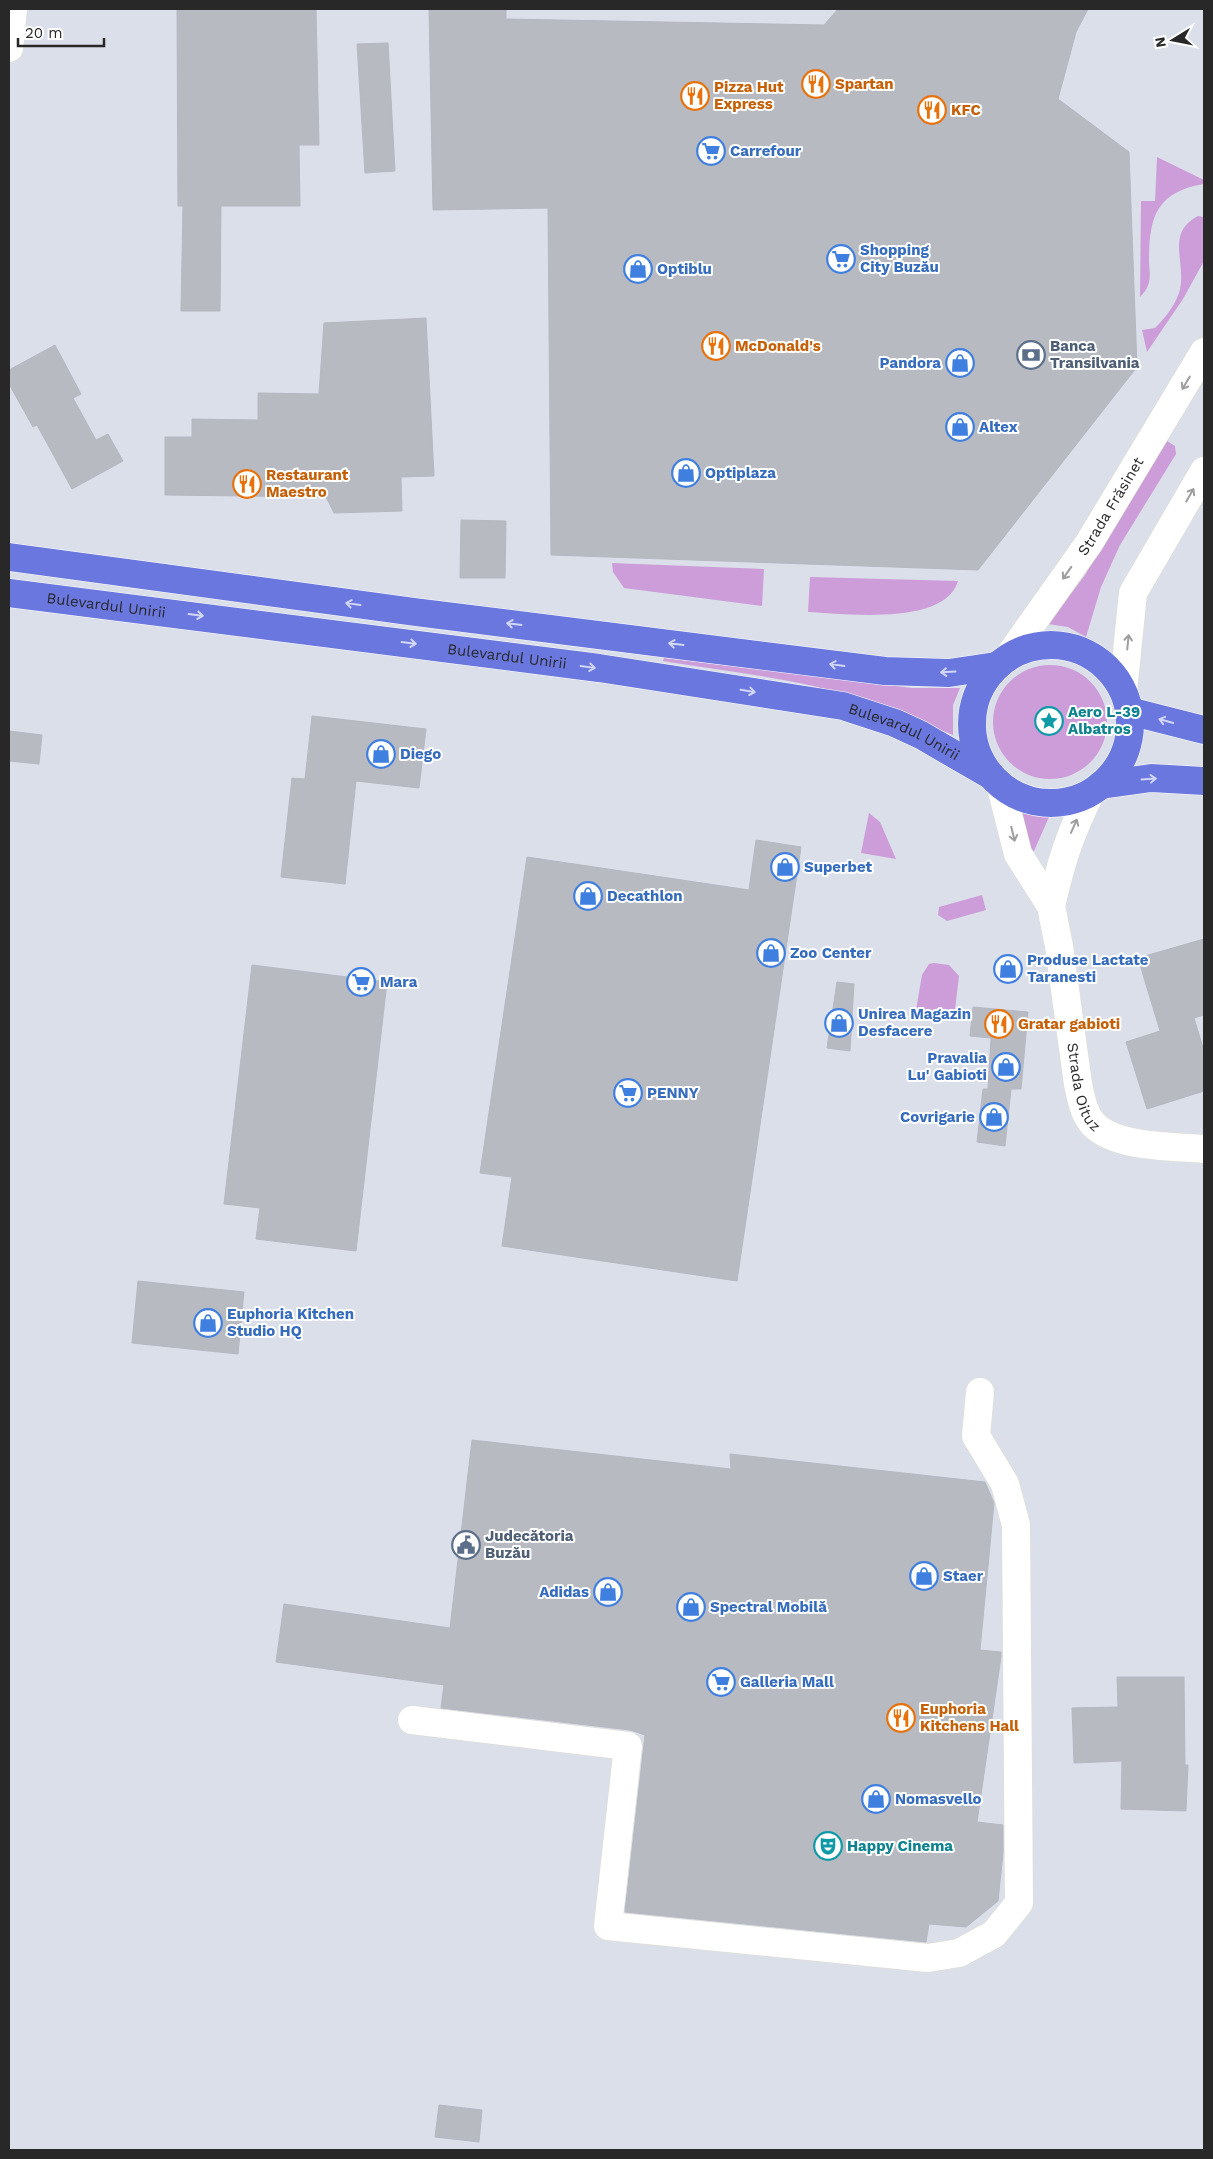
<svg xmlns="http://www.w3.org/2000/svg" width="1213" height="2159" font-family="'Work Sans',sans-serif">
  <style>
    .green { fill: #cc9dd9 }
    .building { fill: #b7bac1; stroke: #b5b8c3 }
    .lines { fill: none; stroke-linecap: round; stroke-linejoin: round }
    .minor-casing { stroke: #dfded1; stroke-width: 29 }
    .tertiary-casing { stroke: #dfded1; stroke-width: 29 }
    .secondary-casing { stroke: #dfded1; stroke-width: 29 }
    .primary-casing { stroke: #fff; stroke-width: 29 }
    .minor { stroke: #fff; stroke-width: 28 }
    .tertiary { stroke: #fff; stroke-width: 28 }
    .secondary { stroke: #fff; stroke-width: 28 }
    .primary { stroke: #6a77df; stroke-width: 28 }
    .oneway { stroke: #9e9e9e }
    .oneway2 { stroke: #d2d6f5 }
    .labels { text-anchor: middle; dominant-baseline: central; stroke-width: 4; stroke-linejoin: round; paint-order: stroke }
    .food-label { font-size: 15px; font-weight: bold; fill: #c56008; stroke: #fff; text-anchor: start }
    .shop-label { font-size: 15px; font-weight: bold; fill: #366cbe; stroke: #fff; text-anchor: start }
    .service-label { font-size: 15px; font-weight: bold; fill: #4e5e75; stroke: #fff; text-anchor: start }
    .street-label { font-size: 15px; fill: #282828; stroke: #fff }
    .culture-label { font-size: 15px; font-weight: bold; fill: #0d838f; stroke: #fff; text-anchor: start }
  </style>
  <rect width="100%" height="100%" fill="#dbdfe9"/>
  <path class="green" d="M1157,157l47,23v4c-48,8 -55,33 -55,78 1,15 3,23 -9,35l1,-96h14z
    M1198,216l6,1v44l-21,38 -36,53 -5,-22 13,-2c10,-10 19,-21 24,-35 9,-29 -15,-59 19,-77z
    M1167,441l8,5 1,8 -56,91 -19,42 -15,50 -18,-10 -20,-3 37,-49 77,-132z
    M612,563l152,6 -2,37 -138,-18 -11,-16z
    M810,577l148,4c-13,45 -112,33 -150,31z
    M664,658l248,30h48l-7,17v30c-45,-19 -91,-37 -140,-49 -49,-11 -100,-17 -150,-25z
    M993 722a57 57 0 1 1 114 0a57 57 0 1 1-114 0Z
    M1026,811l10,3 11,-1 2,4 -15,34 -5,-1 -13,-35z
    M869,813l11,9 16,37 -35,-6z
    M982,895l4,15 -39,11 -9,-6 1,-8z
    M934,963l15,2 10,11 -5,42 -38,-8 6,-35 7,-11z"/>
  <path class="building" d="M177,9h139l3,136h-20l1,61h-79l-1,105h-39l2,-105h-5z
    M429,9h77v10l318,6 14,-16h250l-12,23 -18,67 71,53 8,215 -159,203 -427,-15 -3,-347 -115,2z
    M388,43l7,128 -30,2 -8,-129z
    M426,318l8,158 -33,1 1,34 -68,2 -8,-16 -161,-2v-58h27v-18l66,1v-27l61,1 5,-71z
    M55,345l26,49 -8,4 23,42 12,-6 15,27 -51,28 -35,-64 -4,2 -24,-43v-14z
    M461,520l45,1 -1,57h-45z
    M312,716l114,13 -7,59 -63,-7 -11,103 -64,-7 11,-99 13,1z
    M9,731l33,4 -3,29 -30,-3z
    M756,840l45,7 -64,434 -235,-35 10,-69 -32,-4 47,-316 222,33z
    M1204,939v76l-10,3 10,33v40l-57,18 -21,-67 34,-11 -22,-73z
    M252,965l135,17 -31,269 -100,-12 4,-31 -36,-4z
    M837,982l17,2 -4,67 -23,-3z
    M973,1007l55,5 -7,77h-10l-6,57 -28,-4 6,-53h5l3,-51 -21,-2z
    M138,1281l106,11 -6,62 -106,-11z
    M472,1440l259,29 -1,-15 255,28 9,21 -14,147 21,2v5l-24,165 26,3v28l-5,48 -32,26 -37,-3 -3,18 -301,-30 20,-177 -15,-5 -189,-22 3,-23 -168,-23 8,-58 166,24z
    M1117,1677h67l1,88h3l-2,46 -65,-2 1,-48 -48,2 -2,-55 46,-1z
    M439,2105l43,5 -3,32 -44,-5z"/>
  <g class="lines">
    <defs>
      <path id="minor" d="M9,48l4,-39
        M412,1720l216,26 -20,180 320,32 31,-5 35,-19 25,-31 -3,-378 -11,-41 -29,-48 4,-44"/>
      <g id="tertiary">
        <path id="s1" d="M1001,787l17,67 33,52 8,40 19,138c3,13 5,29 15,40 23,24 79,22 111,25"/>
        <path d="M1051,906c10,-44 19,-73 40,-114"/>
      </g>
      <g id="secondary">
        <path id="s2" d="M1009,656l80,-113 115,-191"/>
        <path d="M1123,691l10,-98 71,-122"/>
      </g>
      <g id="primary">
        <path d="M9,557l406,55 470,59 64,2 47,-7"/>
        <path id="s3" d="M9,593l590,75 244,38 52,17 26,12 69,40"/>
        <circle cx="1051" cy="724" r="79"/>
        <path d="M1129,711l75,19"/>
        <path d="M1101,785l50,-7 53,3"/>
      </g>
    </defs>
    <use href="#minor" class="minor-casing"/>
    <use href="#tertiary" class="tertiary-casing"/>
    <use href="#secondary" class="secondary-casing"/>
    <use href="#primary" class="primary-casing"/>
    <use href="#minor" class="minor"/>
    <use href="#tertiary" class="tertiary"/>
    <use href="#secondary" class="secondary"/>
    <use href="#primary" class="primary"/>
  </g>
  <defs><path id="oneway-shaft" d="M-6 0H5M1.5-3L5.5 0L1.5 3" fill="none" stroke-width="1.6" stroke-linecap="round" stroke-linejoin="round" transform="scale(1.25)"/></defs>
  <g class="oneway">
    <use href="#oneway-shaft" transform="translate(1186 383) rotate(121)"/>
    <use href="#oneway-shaft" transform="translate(1190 495) rotate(-60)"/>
    <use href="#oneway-shaft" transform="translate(1067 573) rotate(125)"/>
    <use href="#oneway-shaft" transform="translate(1128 642) rotate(-84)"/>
    <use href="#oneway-shaft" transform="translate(1074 826) rotate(-66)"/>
    <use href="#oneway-shaft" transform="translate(1013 834) rotate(76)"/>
  </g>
  <g class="oneway2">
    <use href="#oneway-shaft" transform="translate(353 604) rotate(-172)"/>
    <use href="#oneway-shaft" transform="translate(196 615) rotate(7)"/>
    <use href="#oneway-shaft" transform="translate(514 624) rotate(-173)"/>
    <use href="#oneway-shaft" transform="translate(409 643) rotate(7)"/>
    <use href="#oneway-shaft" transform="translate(676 644) rotate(-173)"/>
    <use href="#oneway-shaft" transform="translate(837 665) rotate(-172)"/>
    <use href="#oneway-shaft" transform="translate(588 667) rotate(8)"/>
    <use href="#oneway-shaft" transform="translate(948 672) rotate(177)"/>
    <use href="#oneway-shaft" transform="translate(748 691) rotate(9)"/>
    <use href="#oneway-shaft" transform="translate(1166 721) rotate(-164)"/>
    <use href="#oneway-shaft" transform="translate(1149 779) rotate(-4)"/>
  </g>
  <defs>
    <symbol id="restaurant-ring" viewBox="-11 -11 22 22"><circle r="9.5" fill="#fff" stroke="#e8710a" stroke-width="1.5"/><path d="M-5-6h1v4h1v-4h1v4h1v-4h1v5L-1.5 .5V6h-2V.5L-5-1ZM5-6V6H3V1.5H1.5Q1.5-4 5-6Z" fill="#e8710a"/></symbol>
    <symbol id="supermarket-ring" viewBox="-11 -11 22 22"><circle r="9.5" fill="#fff" stroke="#3f7fe0" stroke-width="1.5"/><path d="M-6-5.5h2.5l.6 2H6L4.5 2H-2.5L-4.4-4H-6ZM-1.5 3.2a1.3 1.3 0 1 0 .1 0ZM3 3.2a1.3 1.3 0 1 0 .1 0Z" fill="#3f7fe0"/></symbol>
    <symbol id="shop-ring" viewBox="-11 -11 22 22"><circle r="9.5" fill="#fff" stroke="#3f7fe0" stroke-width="1.5"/><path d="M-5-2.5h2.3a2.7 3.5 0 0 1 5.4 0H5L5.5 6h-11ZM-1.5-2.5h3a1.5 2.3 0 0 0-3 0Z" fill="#3f7fe0"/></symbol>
    <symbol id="bank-ring" viewBox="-11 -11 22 22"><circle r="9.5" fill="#fff" stroke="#5c6f8a" stroke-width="1.5"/><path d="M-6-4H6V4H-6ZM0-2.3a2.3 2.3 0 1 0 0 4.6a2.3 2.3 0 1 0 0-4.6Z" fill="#5c6f8a"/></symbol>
    <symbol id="sight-ring" viewBox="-11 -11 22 22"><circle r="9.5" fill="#fff" stroke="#0f9aa8" stroke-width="1.5"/><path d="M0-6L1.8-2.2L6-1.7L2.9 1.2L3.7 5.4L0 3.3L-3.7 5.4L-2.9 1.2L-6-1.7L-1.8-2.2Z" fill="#0f9aa8"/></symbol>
    <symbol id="civic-ring" viewBox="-11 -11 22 22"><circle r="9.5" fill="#fff" stroke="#5c6f8a" stroke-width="1.5"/><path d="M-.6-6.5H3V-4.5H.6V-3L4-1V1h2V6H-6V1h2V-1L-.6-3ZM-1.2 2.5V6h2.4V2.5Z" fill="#5c6f8a"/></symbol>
    <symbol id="theatre-ring" viewBox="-11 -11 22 22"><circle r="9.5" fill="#fff" stroke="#0f9aa8" stroke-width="1.5"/><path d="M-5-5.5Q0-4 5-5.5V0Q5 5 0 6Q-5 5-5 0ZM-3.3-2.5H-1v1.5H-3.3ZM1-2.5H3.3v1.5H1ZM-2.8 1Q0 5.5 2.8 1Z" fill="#0f9aa8"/></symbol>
  </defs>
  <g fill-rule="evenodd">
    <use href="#restaurant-ring" x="800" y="68" width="32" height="32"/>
    <use href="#restaurant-ring" x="679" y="80" width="32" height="32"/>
    <use href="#restaurant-ring" x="916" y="94" width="32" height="32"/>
    <use href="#supermarket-ring" x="695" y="135" width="32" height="32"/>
    <use href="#supermarket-ring" x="825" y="243" width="32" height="32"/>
    <use href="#shop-ring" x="622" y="253" width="32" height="32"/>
    <use href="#restaurant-ring" x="700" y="330" width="32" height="32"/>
    <use href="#bank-ring" x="1015" y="339" width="32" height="32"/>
    <use href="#shop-ring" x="944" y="347" width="32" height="32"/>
    <use href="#shop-ring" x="944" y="411" width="32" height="32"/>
    <use href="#shop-ring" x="670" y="457" width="32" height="32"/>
    <use href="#restaurant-ring" x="231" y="468" width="32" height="32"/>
    <use href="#sight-ring" x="1033" y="705" width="32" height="32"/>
    <use href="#shop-ring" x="365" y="738" width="32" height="32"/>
    <use href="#shop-ring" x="769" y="851" width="32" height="32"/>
    <use href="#shop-ring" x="572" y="880" width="32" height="32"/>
    <use href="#shop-ring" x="755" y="937" width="32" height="32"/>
    <use href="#shop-ring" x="992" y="953" width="32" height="32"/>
    <use href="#supermarket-ring" x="345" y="966" width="32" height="32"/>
    <use href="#shop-ring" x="823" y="1007" width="32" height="32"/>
    <use href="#restaurant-ring" x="983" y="1008" width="32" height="32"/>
    <use href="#shop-ring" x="990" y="1051" width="32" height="32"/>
    <use href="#supermarket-ring" x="612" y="1077" width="32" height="32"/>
    <use href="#shop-ring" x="978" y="1101" width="32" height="32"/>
    <use href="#shop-ring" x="192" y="1307" width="32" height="32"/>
    <use href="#civic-ring" x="450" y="1529" width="32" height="32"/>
    <use href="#shop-ring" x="908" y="1560" width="32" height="32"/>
    <use href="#shop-ring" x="592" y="1576" width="32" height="32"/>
    <use href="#shop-ring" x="675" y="1591" width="32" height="32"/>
    <use href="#supermarket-ring" x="705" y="1666" width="32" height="32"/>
    <use href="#restaurant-ring" x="885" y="1702" width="32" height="32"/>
    <use href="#shop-ring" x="860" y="1783" width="32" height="32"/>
    <use href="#theatre-ring" x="812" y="1830" width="32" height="32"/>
  </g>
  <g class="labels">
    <g class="food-label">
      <text x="835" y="84">Spartan</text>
      <text x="714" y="87">Pizza Hut<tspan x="714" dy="17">Express</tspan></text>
      <text x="951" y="110">KFC</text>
      <text x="735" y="346">McDonald's</text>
      <text x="266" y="475">Restaurant<tspan x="266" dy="17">Maestro</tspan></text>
      <text x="1018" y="1024">Gratar gabioti</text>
      <text x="920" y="1709">Euphoria<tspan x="920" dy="17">Kitchens Hall</tspan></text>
    </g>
    <g class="shop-label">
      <text x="730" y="151">Carrefour</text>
      <text x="860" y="250">Shopping<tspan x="860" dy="17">City Buzău</tspan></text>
      <text x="657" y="269">Optiblu</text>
      <text x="941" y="363" text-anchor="end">Pandora</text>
      <text x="979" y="427">Altex</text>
      <text x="705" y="473">Optiplaza</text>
      <text x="400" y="754">Diego</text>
      <text x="804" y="867">Superbet</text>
      <text x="607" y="896">Decathlon</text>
      <text x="790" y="953">Zoo Center</text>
      <text x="1027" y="960">Produse Lactate<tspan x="1027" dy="17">Taranesti</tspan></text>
      <text x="380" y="982">Mara</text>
      <text x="858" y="1014">Unirea Magazin<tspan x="858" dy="17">Desfacere</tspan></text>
      <text x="987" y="1058" text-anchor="end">Pravalia<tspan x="987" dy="17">Lu' Gabioti</tspan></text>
      <text x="647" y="1093">PENNY</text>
      <text x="975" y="1117" text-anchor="end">Covrigarie</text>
      <text x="227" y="1314">Euphoria Kitchen<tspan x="227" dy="17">Studio HQ</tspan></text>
      <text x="943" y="1576">Staer</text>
      <text x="589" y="1592" text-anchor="end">Adidas</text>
      <text x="710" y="1607">Spectral Mobilă</text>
      <text x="740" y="1682">Galleria Mall</text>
      <text x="895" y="1799">Nomasvello</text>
    </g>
    <g class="service-label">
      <text x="1050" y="346">Banca<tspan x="1050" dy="17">Transilvania</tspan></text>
      <text x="485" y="1536">Judecătoria<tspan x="485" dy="17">Buzău</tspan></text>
    </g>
    <g class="street-label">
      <text stroke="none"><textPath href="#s2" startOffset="181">Strada Frăsinet</textPath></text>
      <text stroke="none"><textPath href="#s3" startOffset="98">Bulevardul Unirii</textPath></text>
      <text stroke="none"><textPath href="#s3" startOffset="502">Bulevardul Unirii</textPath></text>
      <text stroke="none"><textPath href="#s3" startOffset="908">Bulevardul Unirii</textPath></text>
      <text stroke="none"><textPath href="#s1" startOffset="315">Strada Oituz</textPath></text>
    </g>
    <g class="culture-label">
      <text x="1068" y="712">Aero L-39<tspan x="1068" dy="17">Albatros</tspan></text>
      <text x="847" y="1846">Happy Cinema</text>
    </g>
  </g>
  <rect width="1213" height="2159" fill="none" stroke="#282828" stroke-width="20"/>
  <g transform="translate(1173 40) rotate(260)" stroke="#ffffff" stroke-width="4" paint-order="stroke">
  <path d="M0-4L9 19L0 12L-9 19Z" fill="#282828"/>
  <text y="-8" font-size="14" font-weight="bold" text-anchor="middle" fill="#282828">N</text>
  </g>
  <path d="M18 38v8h86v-8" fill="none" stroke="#282828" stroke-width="2.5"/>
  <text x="25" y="38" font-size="15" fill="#282828" stroke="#ffffff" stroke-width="4" paint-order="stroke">20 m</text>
</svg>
